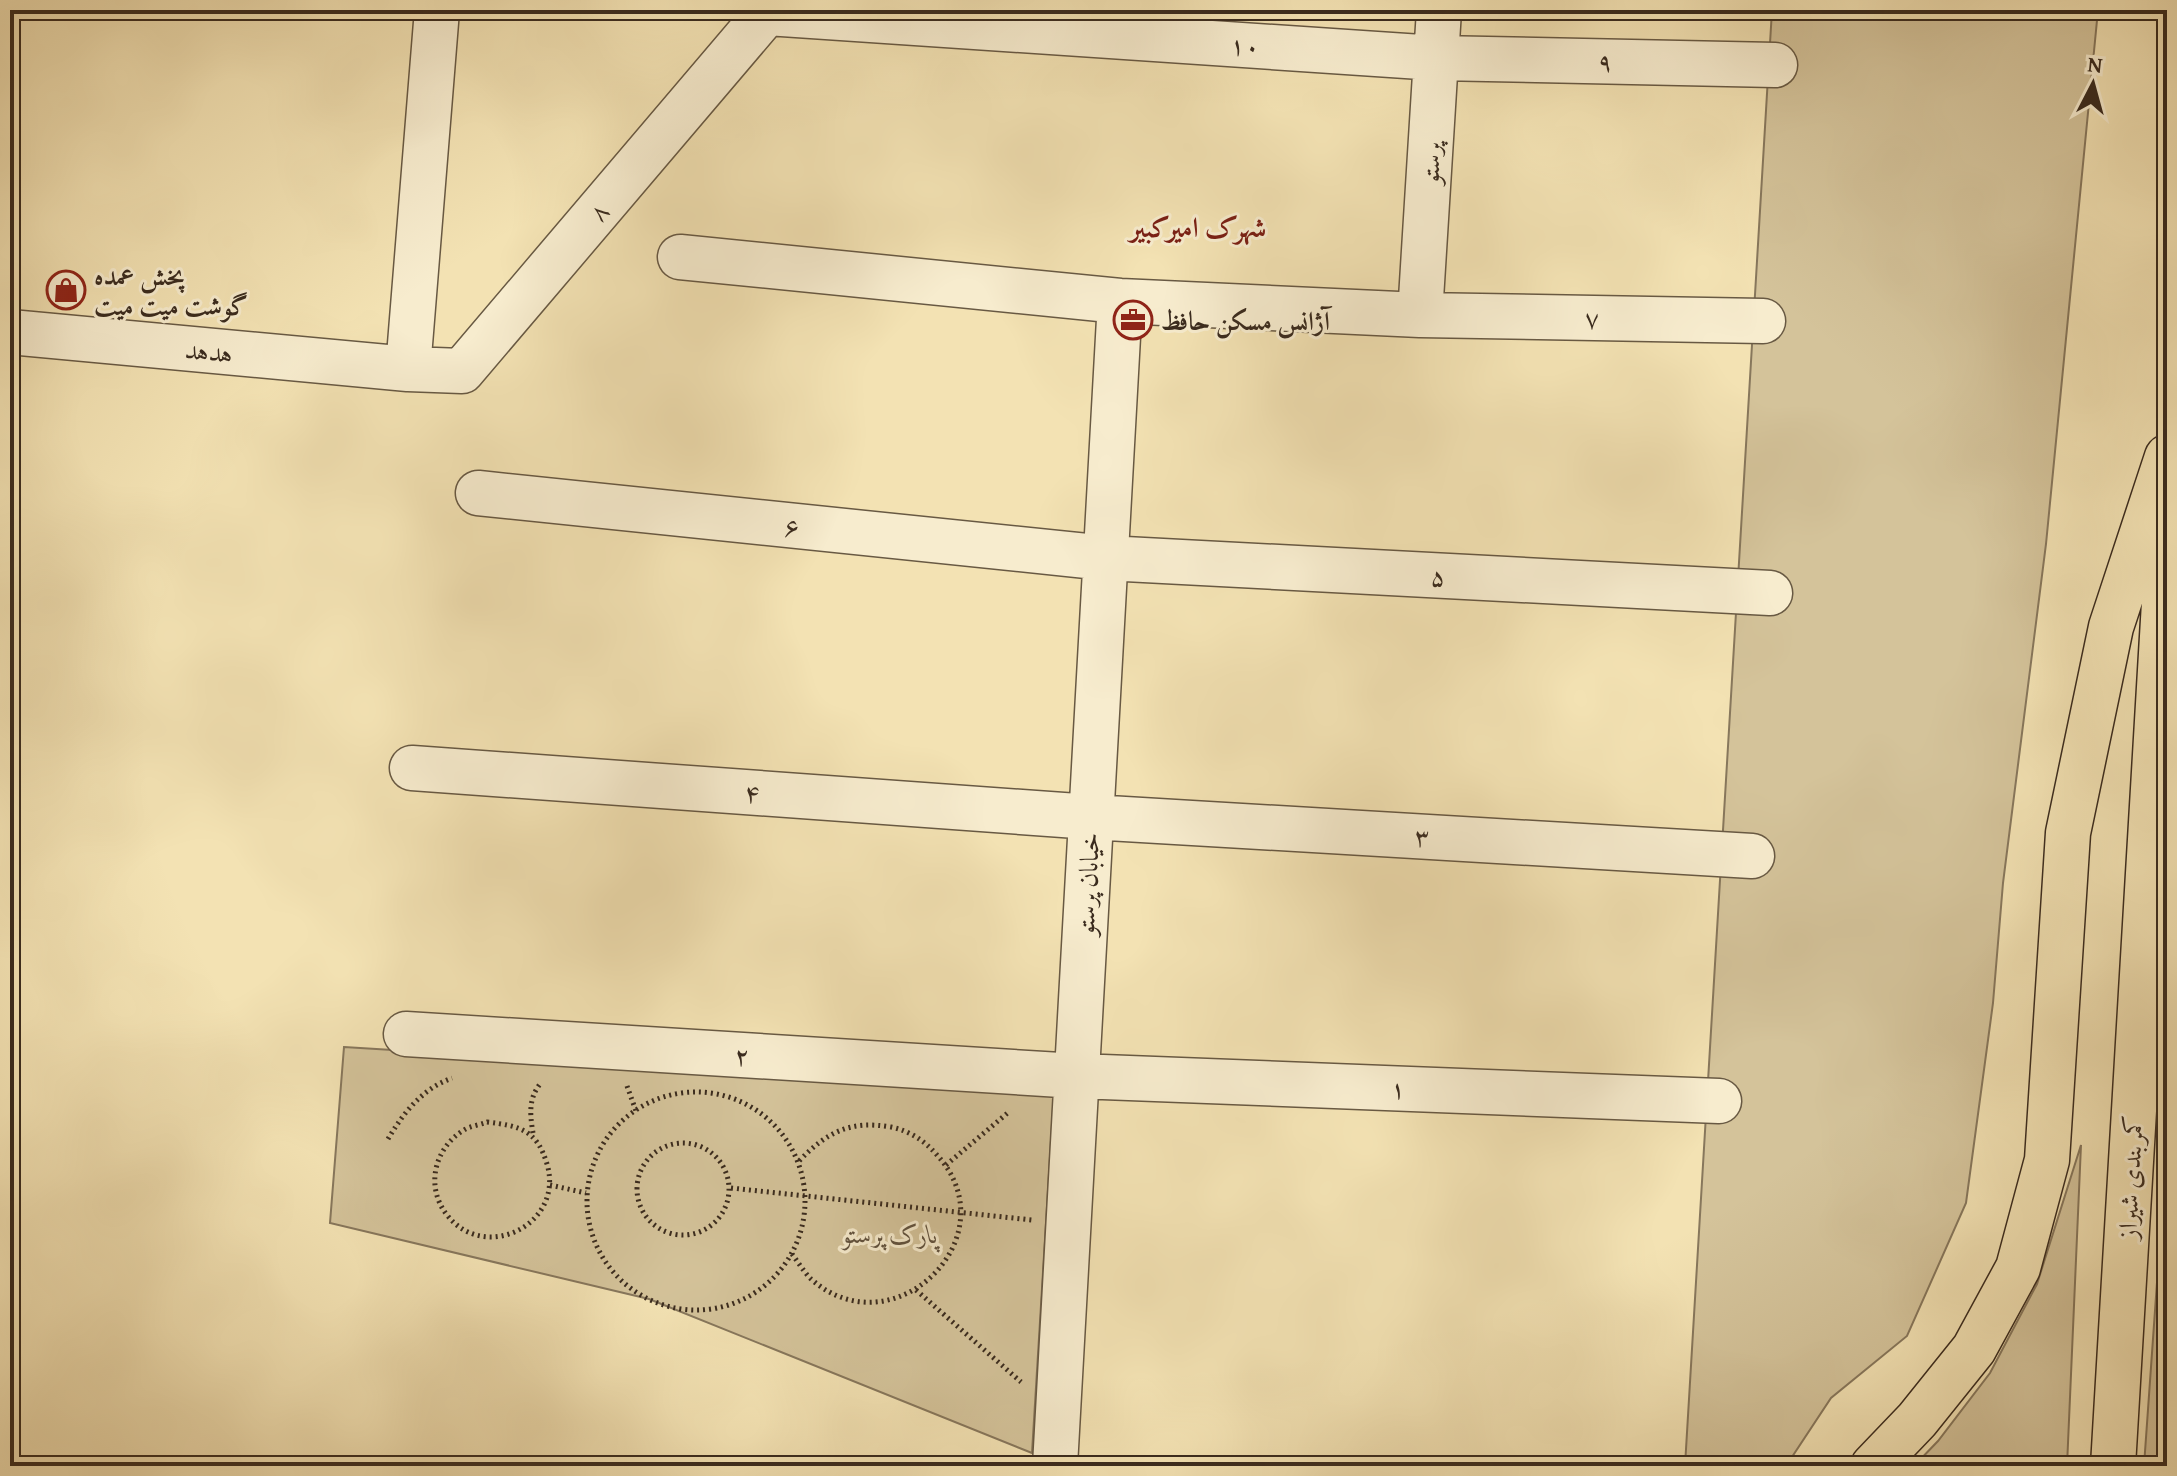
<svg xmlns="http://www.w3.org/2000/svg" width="2177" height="1476" font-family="'Gentium Book Plus',Amiri,serif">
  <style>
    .green { fill: #d4c39a; stroke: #87775c; stroke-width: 2 }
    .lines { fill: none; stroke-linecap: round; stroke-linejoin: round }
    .minor-casing { stroke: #685943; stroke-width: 47 }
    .highway-casing { stroke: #3a2b1e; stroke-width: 47 }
    .path { stroke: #3a2b1e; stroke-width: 5; stroke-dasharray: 2 4; stroke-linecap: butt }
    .minor { stroke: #f7ecce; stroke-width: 44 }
    .highway { stroke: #f3e2b3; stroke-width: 44 }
    .labels { text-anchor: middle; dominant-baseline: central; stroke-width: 6; stroke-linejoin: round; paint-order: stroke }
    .street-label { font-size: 26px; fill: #3a2b1e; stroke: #f7ecce }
    .poi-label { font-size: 26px; font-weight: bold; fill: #3a2b1e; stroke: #f7ecce; text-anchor: start }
    .park-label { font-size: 26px; font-style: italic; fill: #60513d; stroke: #f7ecce }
    .neighbourhood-label { font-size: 28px; font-weight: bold; fill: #7a1f14; stroke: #f7ecce }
  </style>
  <rect width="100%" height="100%" fill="#f3e2b3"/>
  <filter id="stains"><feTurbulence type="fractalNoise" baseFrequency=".0025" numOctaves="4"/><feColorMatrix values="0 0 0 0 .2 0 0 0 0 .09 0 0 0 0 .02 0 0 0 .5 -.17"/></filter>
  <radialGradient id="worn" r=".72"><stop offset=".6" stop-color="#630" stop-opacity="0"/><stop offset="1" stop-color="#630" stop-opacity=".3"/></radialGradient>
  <path class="green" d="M1772,10h326l-52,534 -43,339 -10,120 -27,200 -59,133 -76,62 -45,68h-101z
    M344,1047l710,44 -22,362 -383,-154 -319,-76z
    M2167,1141v325h-23z
    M2081,1145l-14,321h-153l24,-25 52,-68 47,-89z"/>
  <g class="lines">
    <defs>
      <path id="minor" d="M767,13l669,45 339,7
        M680,257l440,44 300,14 343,6
        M1420,315l19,-305
        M10,332l398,37 54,2 307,-361
        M408,369l29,-359
        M478,493l628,65 664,35
        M412,768l679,49 661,39
        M406,1034l671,42 642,25
        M1055,1466l65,-1165"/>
      <path id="highway" d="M1873,1466l44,-46 57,-71 44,-81 29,-108 21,-327 43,-206 56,-170
        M2113,1466l54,-914"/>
    </defs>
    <use href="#minor" class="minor-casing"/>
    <use href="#highway" class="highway-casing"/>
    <path class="path" d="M627,1086l9,25
      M587 1201a109 109 0 1 1 218 0a109 109 0 1 1-218 0Z
      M487,1122c33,4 50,8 60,42 18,60 -62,100 -100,51 -22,-28 -13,-67 17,-85 6,-4 16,-5 23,-8z
      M533,1133c-3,-18 -5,-35 8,-50
      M388,1139c16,-27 34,-50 64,-61
      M637 1189a46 46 0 1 1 92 0a46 46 0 1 1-92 0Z
      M946,1165l64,-54
      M550,1185l36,8
      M731,1188l301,32
      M792,1254c6,8 12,18 19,25 82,73 201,-42 126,-124 -12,-14 -27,-24 -46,-28 -41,-7 -64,5 -92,34
      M916,1290l105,92"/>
    <use href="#minor" class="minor"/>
    <use href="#highway" class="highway"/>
  </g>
  <defs>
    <symbol id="shop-ring" viewBox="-11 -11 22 22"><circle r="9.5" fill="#f7ecce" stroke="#8f2418" stroke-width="1.5"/><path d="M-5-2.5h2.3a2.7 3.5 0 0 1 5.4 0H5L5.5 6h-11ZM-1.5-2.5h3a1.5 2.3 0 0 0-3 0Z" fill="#8f2418"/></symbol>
    <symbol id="office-ring" viewBox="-11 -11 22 22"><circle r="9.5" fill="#f7ecce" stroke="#8f2418" stroke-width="1.5"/><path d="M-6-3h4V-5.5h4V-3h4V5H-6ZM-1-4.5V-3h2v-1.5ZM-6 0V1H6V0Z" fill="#8f2418"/></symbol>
  </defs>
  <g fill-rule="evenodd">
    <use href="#shop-ring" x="44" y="268" width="44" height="44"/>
    <use href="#office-ring" x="1111" y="298" width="44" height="44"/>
  </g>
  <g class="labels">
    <g class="street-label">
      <text transform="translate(1245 45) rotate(4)">۱۰</text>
      <text transform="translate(1605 61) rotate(1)">۹</text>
      <text transform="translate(1430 163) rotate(-87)">پرستو</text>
      <text transform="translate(598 211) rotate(-50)">۸</text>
      <text transform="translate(1592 318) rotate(1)">۷</text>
      <text transform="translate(209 351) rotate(5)">هدهد</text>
      <text transform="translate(792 526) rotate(6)">۶</text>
      <text transform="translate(1438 576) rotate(3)">۵</text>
      <text transform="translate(752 792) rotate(4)">۴</text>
      <text transform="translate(1422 836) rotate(3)">۳</text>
      <text transform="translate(1087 884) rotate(-87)">خیابان پرستو</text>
      <text transform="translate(742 1055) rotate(3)">۲</text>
      <text transform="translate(1398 1088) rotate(2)">۱</text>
      <text transform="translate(2130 1177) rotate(-87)">کمربندی شیراز</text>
    </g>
    <g class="poi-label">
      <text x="94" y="275">پخش عمده<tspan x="94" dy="30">گوشت میت میت</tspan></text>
      <text x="1161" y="320">آژانس مسکن حافظ</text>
    </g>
    <g class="park-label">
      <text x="890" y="1233">پارک پرستو</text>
    </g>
    <g class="neighbourhood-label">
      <text x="1198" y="226">شهرک امیرکبیر</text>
    </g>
  </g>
  <rect width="2177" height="1476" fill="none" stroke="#f3e2b3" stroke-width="40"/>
  <rect x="12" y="12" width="2153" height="1452" fill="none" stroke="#3a2b1e" stroke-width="4"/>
  <rect x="20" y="20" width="2137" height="1436" fill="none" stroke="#3a2b1e" stroke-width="2"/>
  <g transform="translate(2093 84) rotate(6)" stroke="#f7ecce" stroke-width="6" paint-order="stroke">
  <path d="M0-6L14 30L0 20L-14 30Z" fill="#3a2b1e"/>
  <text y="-12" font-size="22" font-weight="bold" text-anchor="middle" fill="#3a2b1e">N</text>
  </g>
  <rect width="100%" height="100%" filter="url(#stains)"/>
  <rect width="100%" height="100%" fill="url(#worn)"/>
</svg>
